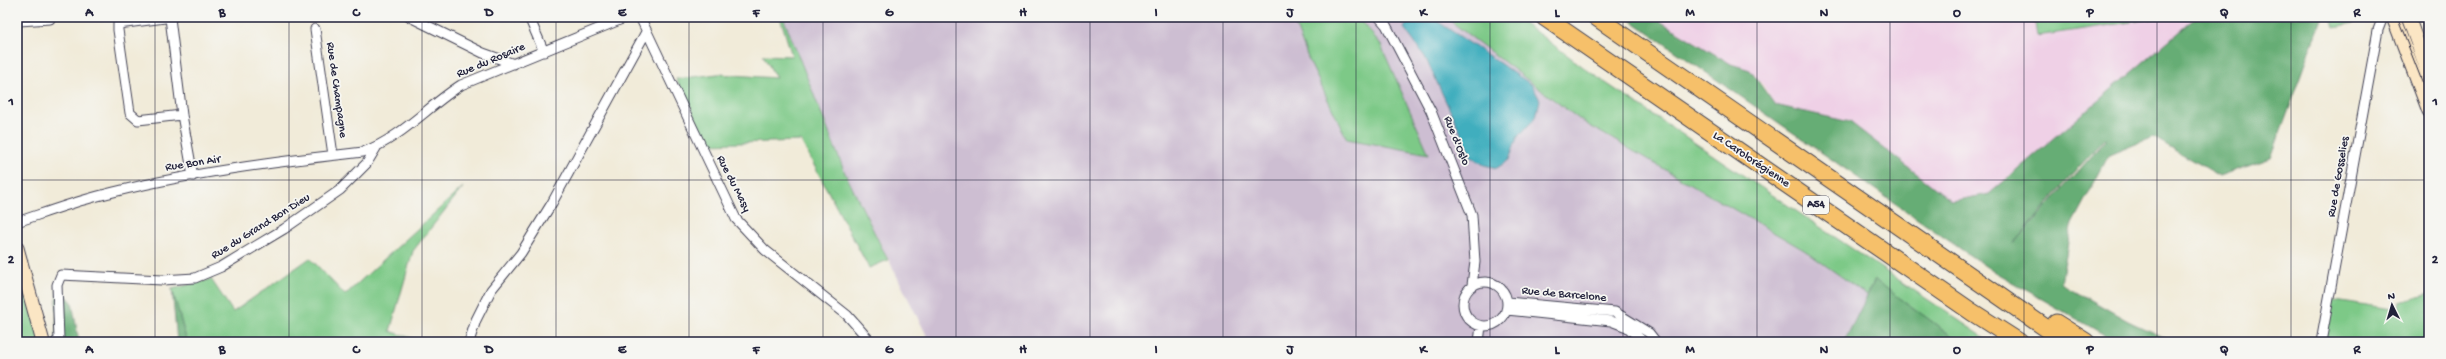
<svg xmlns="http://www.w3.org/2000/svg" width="2446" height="359" font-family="'Gochi Hand',sans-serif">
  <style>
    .built { fill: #efd0e6 }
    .industrial { fill: #cdbed2 }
    .green { fill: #7dc987; stroke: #507661 }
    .forest { fill: #66ad74; stroke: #446858; fill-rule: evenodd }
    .water { fill: #40aebe; stroke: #31687c }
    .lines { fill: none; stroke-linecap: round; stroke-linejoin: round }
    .street-casing { stroke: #414053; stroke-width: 11 }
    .secondary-casing { stroke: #414053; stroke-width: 15 }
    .highway-casing { stroke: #414053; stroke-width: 19 }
    .street { stroke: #fff; stroke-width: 9 }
    .secondary { stroke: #fbe6c4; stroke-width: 13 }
    .highway { stroke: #f6c06b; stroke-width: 17 }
    .tram { stroke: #22223b; stroke-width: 1 }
    .grid { fill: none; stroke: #22223b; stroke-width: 1; stroke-opacity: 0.55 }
    .labels { text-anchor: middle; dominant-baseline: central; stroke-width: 3.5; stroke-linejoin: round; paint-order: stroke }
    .shield { fill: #f6f6f2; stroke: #626272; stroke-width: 1 }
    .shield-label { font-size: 11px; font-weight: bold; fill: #22223b }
    .street-label { font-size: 12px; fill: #22223b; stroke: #f6f6f2 }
    .neatline { fill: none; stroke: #22223b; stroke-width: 1.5 }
    .grid-label { font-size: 13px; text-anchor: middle; font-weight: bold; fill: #22223b }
  </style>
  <rect width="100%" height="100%" fill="#f6f6f2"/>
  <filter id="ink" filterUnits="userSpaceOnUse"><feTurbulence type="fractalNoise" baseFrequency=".025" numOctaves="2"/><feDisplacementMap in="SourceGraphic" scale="8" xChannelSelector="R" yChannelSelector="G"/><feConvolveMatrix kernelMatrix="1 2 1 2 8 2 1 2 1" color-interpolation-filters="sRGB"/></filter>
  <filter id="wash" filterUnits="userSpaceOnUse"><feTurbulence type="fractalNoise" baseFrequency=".012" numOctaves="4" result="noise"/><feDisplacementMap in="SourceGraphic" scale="16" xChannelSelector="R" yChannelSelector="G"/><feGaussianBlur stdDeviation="0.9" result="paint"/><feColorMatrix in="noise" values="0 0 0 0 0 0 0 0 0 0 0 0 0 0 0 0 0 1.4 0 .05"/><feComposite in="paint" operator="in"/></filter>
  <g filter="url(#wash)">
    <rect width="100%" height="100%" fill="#f1ebd9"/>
    <path class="built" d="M1653,17h543l-207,177 -37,7 -102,-79 -75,-17 -12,-20 -13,-15 -19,-6z"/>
    <path class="industrial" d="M783,17h662l138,105 221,128 130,92h-1004l-85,-169z"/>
    <path class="green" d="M780,17h3l62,156 43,87 -19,8 -68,-127 -93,3 -32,-65 42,-5 58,4 -13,-23 29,1z
      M1292,17h65l23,26 49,111 -82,-15 -37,-76z
      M1445,17h71l78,58 397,267h-31l-85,-62 -8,15 -63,-45 -221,-128z
      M2034,17h130l-127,19z
      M2331,17h21l2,6 -20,4z
      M463,187l-50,64 -23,80 33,11h-236l-15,-53 39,-10 22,33 77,-54 35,37z
      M17,249l26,93h-26z
      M2429,294v48h-108l8,-43 69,11 2,-8z"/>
    <path class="forest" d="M1626,17h27l78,47 19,6 25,35 75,17 102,79 37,-7 207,-177h127l-52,141 -51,18 -67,-39 -44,18 -38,71 -10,57 67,38 45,21h-56l-126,-72zM2106,138l1,1 -94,105 65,-76z
      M1875,280l85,62h-116z
      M57,285l15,17 7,40h-23z
      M172,289l15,53h-10z"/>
    <path class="water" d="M1411,17h20l101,68 8,15 -4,17 -19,21 -8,22 -12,8 -13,-3 -12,-8 -47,-100 -21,-29z"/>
  </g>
  <g filter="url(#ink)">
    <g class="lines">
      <defs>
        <path id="street" d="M173,17l-55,7v6l12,83 8,7 44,-5
          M410,17l73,36 31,11
          M529,17l15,35
          M640,17l96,202 29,31 82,65 24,27
          M1379,17l7,8 45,86 41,104 3,47 -3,23
          M170,18l12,97 11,61
          M19,21l31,-2
          M315,29l18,126
          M17,222c27,-9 54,-19 81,-26 87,-23 176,-34 265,-44 37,-13 65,-46 98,-67l166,-68
          M1463 304a22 22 0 1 1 44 0a22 22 0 1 1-44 0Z
          M1508,302l107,10 34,21 7,9
          M1507,310l104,11 16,6 17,15
          M56,342l3,-3 -2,-54 4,-10 101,5 33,-2 26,-11 63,-38 56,-39 27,-27 9,-15
          M469,342l7,-22 15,-30 30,-37 31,-50 94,-171
          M1479,342l2,-16
          M2321,342l57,-312 5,-13"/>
        <path id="secondary" d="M2393,17l36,94
          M2408,17l21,58
          M17,248l26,94"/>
        <path id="highway" d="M1544,17l428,295 47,30
          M1596,17l470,325
          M2056,323l30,19"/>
      </defs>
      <use href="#street" class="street-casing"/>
      <use href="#secondary" class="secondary-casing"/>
      <use href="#highway" class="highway-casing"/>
      <use href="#street" class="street"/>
      <use href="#secondary" class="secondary"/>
      <use href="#highway" class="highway"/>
      <path class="tram" d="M2397,17l32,82"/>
    </g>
  </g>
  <path class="grid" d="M155,17v325M289,17v325M422,17v325M556,17v325M689,17v325M823,17v325M956,17v325M1090,17v325M1223,17v325M1356,17v325M1490,17v325M1623,17v325M1757,17v325M1890,17v325M2024,17v325M2157,17v325M2291,17v325M17,180h2412"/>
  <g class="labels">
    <rect class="shield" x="1803" y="196" width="26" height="18" rx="3"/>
    <g class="shield-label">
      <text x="1816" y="205">A54</text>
    </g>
    <g class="street-label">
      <text transform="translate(491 61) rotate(-23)">Rue du Rosaire</text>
      <text transform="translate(336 90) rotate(82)">Rue de Champagne</text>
      <text transform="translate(1456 141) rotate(68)">Rue d'Oslo</text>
      <text transform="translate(1751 160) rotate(34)">La Carolorégienne</text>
      <text transform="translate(193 164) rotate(-9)">Rue Bon Air</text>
      <text transform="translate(2339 177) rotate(-80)">Rue de Gosselies</text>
      <text transform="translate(733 184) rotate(63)">Rue du Masy</text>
      <text transform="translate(261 227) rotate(-32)">Rue du Grand Bon Dieu</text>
      <text transform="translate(1564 295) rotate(5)">Rue de Barcelone</text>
    </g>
  </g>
  <rect width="2446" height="359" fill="none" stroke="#f6f6f2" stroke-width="44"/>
  <g transform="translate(2392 305) rotate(355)" stroke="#f6f6f2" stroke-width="3" paint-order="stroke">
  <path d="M0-3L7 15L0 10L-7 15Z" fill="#22223b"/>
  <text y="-6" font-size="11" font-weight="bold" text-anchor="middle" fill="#22223b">N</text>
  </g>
  <rect x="22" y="22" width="2402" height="315" class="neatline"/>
  <g class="grid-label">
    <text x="89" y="16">A</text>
    <text x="222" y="16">B</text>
    <text x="356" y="16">C</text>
    <text x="489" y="16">D</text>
    <text x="622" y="16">E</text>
    <text x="756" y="16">F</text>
    <text x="889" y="16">G</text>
    <text x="1023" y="16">H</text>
    <text x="1156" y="16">I</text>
    <text x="1290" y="16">J</text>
    <text x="1423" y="16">K</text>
    <text x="1557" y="16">L</text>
    <text x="1690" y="16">M</text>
    <text x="1824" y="16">N</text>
    <text x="1957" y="16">O</text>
    <text x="2090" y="16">P</text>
    <text x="2224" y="16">Q</text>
    <text x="2357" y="16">R</text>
    <text x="11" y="105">1</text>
    <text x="2435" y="105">1</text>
    <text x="11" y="263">2</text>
    <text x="2435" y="263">2</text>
    <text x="89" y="353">A</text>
    <text x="222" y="353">B</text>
    <text x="356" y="353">C</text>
    <text x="489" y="353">D</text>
    <text x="622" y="353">E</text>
    <text x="756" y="353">F</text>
    <text x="889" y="353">G</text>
    <text x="1023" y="353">H</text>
    <text x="1156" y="353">I</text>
    <text x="1290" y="353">J</text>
    <text x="1423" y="353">K</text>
    <text x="1557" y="353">L</text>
    <text x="1690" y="353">M</text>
    <text x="1824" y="353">N</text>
    <text x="1957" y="353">O</text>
    <text x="2090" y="353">P</text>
    <text x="2224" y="353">Q</text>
    <text x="2357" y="353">R</text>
  </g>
</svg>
